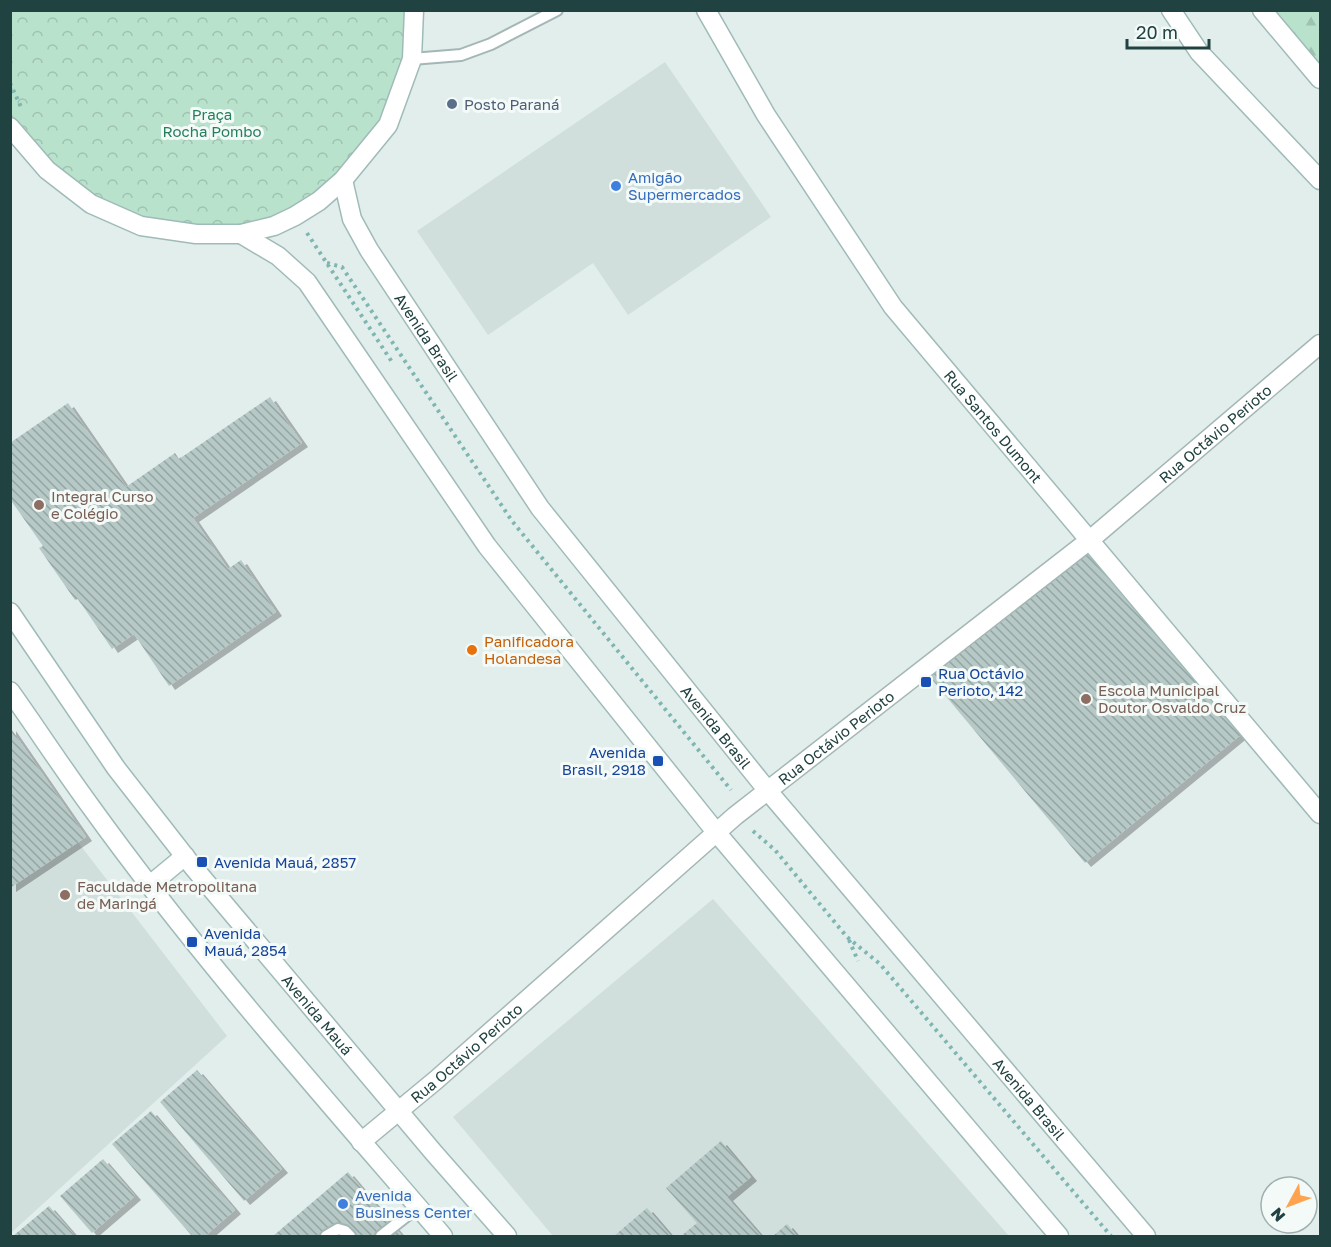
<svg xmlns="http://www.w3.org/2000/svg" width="1331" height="1247" font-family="'Golos Text',sans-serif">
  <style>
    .built { fill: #d0dedc }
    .forest { fill: url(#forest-firs) }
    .park { fill: url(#park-crowns) }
    .building { fill: url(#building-back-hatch); filter: url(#shadow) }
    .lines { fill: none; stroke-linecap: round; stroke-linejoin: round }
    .lane-casing { stroke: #a4b7b5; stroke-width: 14 }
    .street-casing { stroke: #a4b7b5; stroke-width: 21 }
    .secondary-casing { stroke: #9fbbb8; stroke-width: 21 }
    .path { stroke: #7fb6b1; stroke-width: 4; stroke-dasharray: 3 4.5; stroke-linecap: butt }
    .lane { stroke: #fff; stroke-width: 10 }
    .street { stroke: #fff; stroke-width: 18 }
    .secondary { stroke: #fff; stroke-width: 18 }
    .service-dot { fill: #5c6f8a; stroke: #f3faf8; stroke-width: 2 }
    .shop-dot { fill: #3f7fe0; stroke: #f3faf8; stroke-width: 2 }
    .education-dot { fill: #8d6e63; stroke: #f3faf8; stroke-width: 2 }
    .food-dot { fill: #e8710a; stroke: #f3faf8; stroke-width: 2 }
    .transit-dot { fill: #1a4fb4; stroke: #f3faf8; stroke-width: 2 }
    .labels { text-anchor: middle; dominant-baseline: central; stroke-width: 6; stroke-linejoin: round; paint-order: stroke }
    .service-label { font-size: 15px; fill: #4e5e75; stroke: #f3faf8; text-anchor: start }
    .park-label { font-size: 15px; fill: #257e5c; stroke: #f3faf8 }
    .shop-label { font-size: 15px; fill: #366cbe; stroke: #f3faf8; text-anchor: start }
    .street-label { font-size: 15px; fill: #204240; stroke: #f3faf8 }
    .education-label { font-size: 15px; fill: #785e54; stroke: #f3faf8; text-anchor: start }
    .food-label { font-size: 15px; fill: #c56008; stroke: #f3faf8; text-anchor: start }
    .transit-label { font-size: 15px; fill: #164399; stroke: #f3faf8; text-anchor: start }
  </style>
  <defs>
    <pattern id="forest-firs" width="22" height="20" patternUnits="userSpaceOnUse" patternTransform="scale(1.5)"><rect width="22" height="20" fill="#b9e2cd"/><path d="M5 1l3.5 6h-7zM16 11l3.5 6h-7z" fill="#9fc3b1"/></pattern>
    <pattern id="park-crowns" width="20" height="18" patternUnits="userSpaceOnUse" patternTransform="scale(1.5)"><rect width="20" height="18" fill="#b9e2cd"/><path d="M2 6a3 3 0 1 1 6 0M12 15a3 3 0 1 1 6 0" fill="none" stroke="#9fc3b1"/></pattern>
    <pattern id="building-back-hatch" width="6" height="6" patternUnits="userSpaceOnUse" patternTransform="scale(1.5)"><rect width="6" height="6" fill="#b7c9c6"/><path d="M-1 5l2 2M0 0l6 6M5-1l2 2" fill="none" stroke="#94a5a2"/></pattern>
    <filter id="shadow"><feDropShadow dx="6" dy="4" stdDeviation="0" flood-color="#0004"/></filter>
  </defs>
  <rect width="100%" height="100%" fill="#e2eeec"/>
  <path class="built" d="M665,62l106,155 -143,98 -35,-52 -105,72 -71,-104z
    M11,755l216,281 -216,197z
    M713,899l296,337h-456l-100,-119z"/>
  <path class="forest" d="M1262,11h58v68z"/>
  <path class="park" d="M10,11h404l-26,114 -93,91 -99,18 -105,-30 -80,-77z"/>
  <path class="building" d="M270,397l32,46 -109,75 35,51 13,-9 35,52 -107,74 -35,-52 -22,15 -34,-50 -3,1 -36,-52 4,-2 -33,-47v-56l58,-40 58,84 49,-34 4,6z
    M1091,539l158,189 -164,135 -161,-193z
    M10,727l76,110 -76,51z
    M197,1070l85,99 -38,32 -84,-99z
    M151,1111l84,99 -30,26h-13l-80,-92z
    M721,1141l30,36 -24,20 34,39h-80l16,-13 -31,-35z
    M103,1159l32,37 -43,37 -32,-37z
    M348,1172l54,64h-129z
    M49,1206l26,30h-62z
    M647,1208l24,28h-57z
    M787,1224l10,12h-24z"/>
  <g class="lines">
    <defs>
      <path id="lane" d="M412,59l49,-4 30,-11 66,-34
        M326,1236l12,-7 7,2 5,5
        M381,1236l37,-29"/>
      <g id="street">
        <path id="s1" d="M361,1142l75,-62 299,-264 356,-277 229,-195"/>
      </g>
      <g id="secondary">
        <path id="s2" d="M706,10l60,105 127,192 427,507"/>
        <path d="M1171,10l28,42 121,128"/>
        <path d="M1262,10l58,69"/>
        <path d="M10,127l37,43 44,34 50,22 55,8h45l33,-8 21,-10 24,-15 24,-21 45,-55 24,-66 2,-49"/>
        <path id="s3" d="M343,180l9,39 17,31 171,258 228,283 378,445"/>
        <path d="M241,234l37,22 29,26 180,264 229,286 343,404"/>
        <path id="s4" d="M10,612l106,156 78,100 240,285 73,83"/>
        <path d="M10,691c27,38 53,78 81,116 108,150 232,289 352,429"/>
        <path d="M150,885l35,-29"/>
      </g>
    </defs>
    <use href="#lane" class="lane-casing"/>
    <use href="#street" class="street-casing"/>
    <use href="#secondary" class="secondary-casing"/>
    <path class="path" d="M10,83l11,24
      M307,233l85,129
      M327,263l15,4 170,254 219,269
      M753,831l22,19 72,87 33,27 231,272
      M849,940l9,21"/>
    <use href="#lane" class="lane"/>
    <use href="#street" class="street"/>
    <use href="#secondary" class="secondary"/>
  </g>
  <circle class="service-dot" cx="452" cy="104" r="6"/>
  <g class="shop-dot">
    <circle cx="616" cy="186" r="6"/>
    <circle cx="343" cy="1204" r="6"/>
  </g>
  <g class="education-dot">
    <circle cx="39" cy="505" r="6"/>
    <circle cx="1086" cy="699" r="6"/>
    <circle cx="65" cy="895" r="6"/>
  </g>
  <circle class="food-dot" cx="472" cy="650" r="6"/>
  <g class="transit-dot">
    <rect x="920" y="676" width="12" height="12" rx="3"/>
    <rect x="652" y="755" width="12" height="12" rx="3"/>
    <rect x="196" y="856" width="12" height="12" rx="3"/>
    <rect x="186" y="936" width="12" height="12" rx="3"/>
  </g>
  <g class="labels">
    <g class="service-label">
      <text x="464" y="104">Posto Paraná</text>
    </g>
    <g class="park-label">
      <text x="212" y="114">Praça<tspan x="212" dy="17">Rocha Pombo</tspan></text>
    </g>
    <g class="shop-label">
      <text x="628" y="177">Amigão<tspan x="628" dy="17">Supermercados</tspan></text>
      <text x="355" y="1195">Avenida<tspan x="355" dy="17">Business Center</tspan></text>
    </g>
    <g class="street-label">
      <text stroke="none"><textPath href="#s3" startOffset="180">Avenida Brasil</textPath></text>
      <text stroke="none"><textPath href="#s2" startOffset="507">Rua Santos Dumont</textPath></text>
      <text stroke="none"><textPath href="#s1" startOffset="1110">Rua Octávio Perioto</textPath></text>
      <text stroke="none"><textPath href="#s3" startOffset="666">Avenida Brasil</textPath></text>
      <text stroke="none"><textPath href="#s1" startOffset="624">Rua Octávio Perioto</textPath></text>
      <text stroke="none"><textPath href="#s4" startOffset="507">Avenida Mauá</textPath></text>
      <text stroke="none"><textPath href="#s1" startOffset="138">Rua Octávio Perioto</textPath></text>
      <text stroke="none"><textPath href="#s3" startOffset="1152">Avenida Brasil</textPath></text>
    </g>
    <g class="education-label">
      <text x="51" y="496">Integral Curso<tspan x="51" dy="17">e Colégio</tspan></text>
      <text x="1098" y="690">Escola Municipal<tspan x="1098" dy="17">Doutor Osvaldo Cruz</tspan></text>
      <text x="77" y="886">Faculdade Metropolitana<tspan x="77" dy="17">de Maringá</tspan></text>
    </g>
    <g class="food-label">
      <text x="484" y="641">Panificadora<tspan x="484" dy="17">Holandesa</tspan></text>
    </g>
    <g class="transit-label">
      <text x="938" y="673">Rua Octávio<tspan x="938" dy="17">Perioto, 142</tspan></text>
      <text x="646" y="752" text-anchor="end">Avenida<tspan x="646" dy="17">Brasil, 2918</tspan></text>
      <text x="214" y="862">Avenida Mauá, 2857</text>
      <text x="204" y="933">Avenida<tspan x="204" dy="17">Mauá, 2854</tspan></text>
    </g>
  </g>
  <rect width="1331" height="1247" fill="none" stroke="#204240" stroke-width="24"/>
  <g transform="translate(1289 1205) rotate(229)"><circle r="28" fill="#f3faf8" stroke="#9fb0ae" stroke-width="1.5"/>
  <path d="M0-4.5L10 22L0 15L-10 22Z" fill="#ffa34f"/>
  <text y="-9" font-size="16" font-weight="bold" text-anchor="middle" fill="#204240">N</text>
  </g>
  <path d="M1127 39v9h82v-9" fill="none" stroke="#204240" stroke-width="3"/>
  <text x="1136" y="39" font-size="18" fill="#204240" stroke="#f3faf8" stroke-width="4.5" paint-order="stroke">20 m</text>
</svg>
